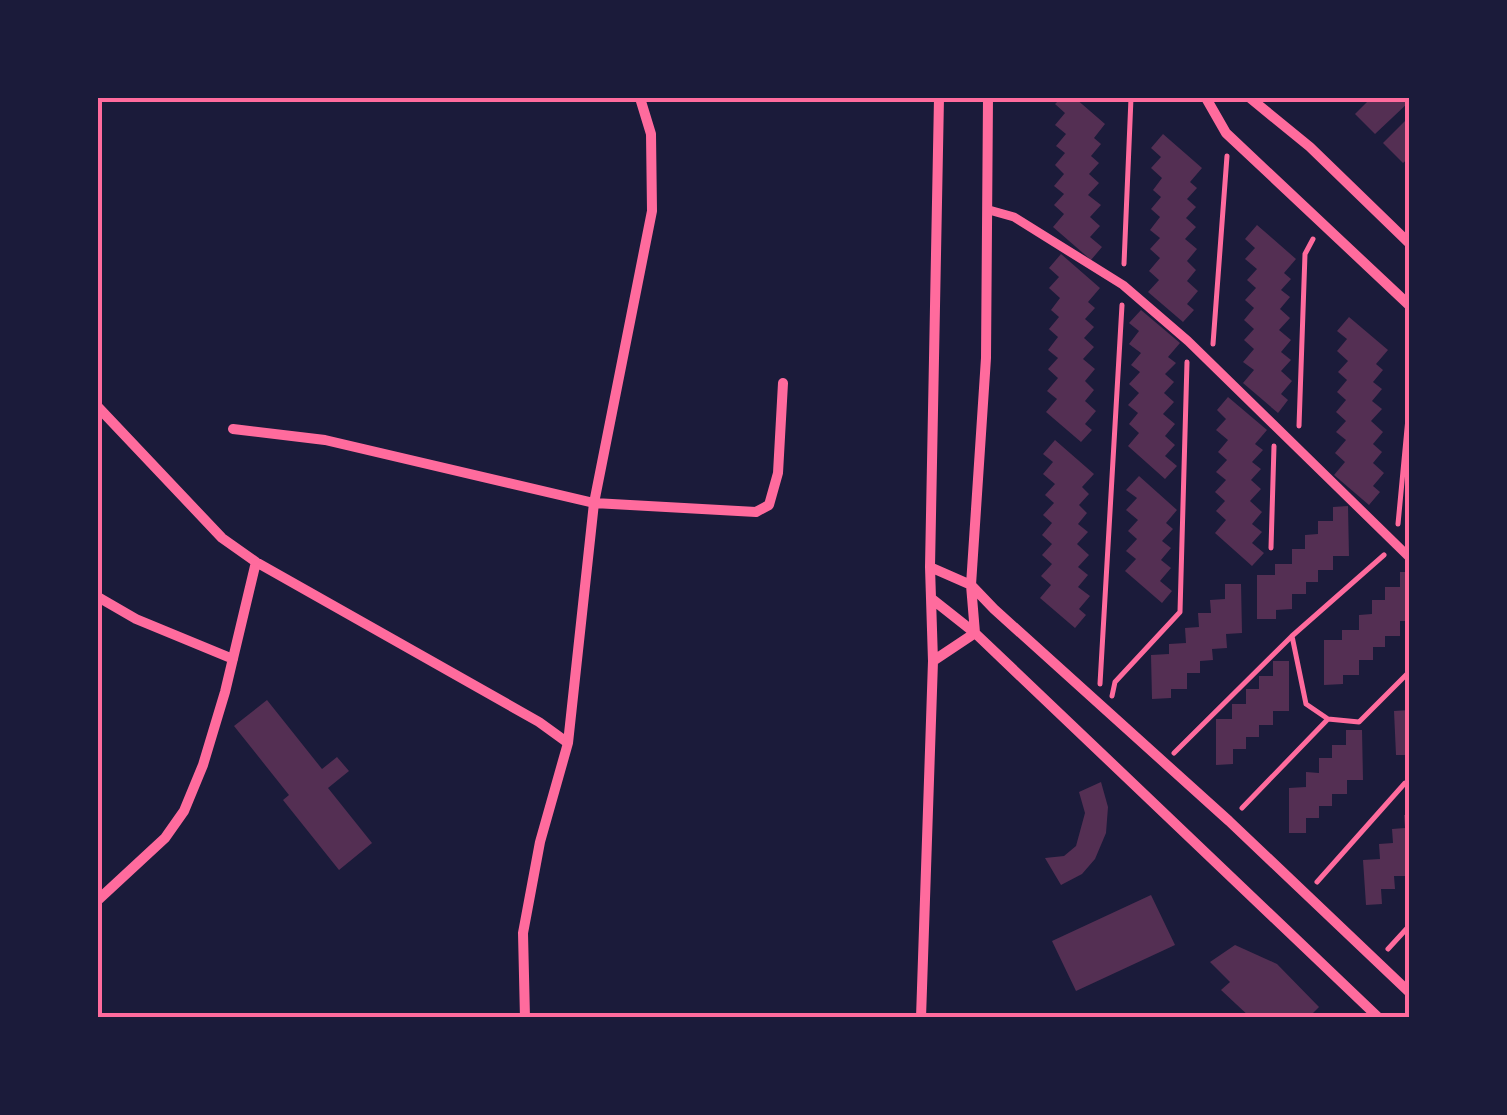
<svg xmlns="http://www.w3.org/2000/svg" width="1507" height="1115" font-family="Manrope,sans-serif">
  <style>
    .building { fill: #542f53 }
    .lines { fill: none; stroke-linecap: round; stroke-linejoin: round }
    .path { stroke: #ff6b9d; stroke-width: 5 }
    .pedestrian { stroke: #ff6b9d; stroke-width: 9 }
    .minor { stroke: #ff6b9d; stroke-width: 10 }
    .neatline { fill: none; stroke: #ff6b9d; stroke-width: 4 }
  </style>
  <rect width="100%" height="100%" fill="#1b1b3a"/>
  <path class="building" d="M1061,98h14l30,26 -11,14 7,6 -10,12 8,7 -10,11 10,9 -11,12 13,10 -11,12 10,9 -10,11 12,10 -11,13 -38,-33 11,-13 -10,-9 10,-11 -10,-8 10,-12 -9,-9 10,-12 -9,-7 10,-12 -11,-9 10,-12 -10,-9z
    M1371,98h39v3l-35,33 -20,-20z
    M1410,116v41l-7,6 -20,-20z
    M1163,134l39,34 -12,14 7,6 -10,11 9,8 -10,11 10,9 -11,12 12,10 -10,12 9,9 -9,11 11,10 -11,13 7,6 -11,12 -35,-30 11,-12 -10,-9 11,-13 -10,-9 10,-11 -10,-8 10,-13 -9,-8 10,-12 -8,-7 9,-12 -11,-10 10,-11 -10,-9z
    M1257,225l39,34 -12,14 7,6 -10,11 9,7 -10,12 10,9 -11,12 12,10 -10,12 10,8 -10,11 11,10 -11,13 7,6 -10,13 -35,-30 11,-13 -11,-8 11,-13 -10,-9 10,-11 -10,-9 10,-12 -9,-8 11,-12 -9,-8 10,-11 -12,-10 10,-11 -10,-9z
    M1061,254l39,34 -12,14 7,6 -10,11 9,8 -10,11 10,9 -11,12 12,10 -10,12 9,9 -9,11 11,10 -11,13 7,6 -11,12 -35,-30 11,-13 -10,-8 11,-13 -10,-9 10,-11 -10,-8 10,-13 -9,-8 10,-12 -8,-7 9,-12 -11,-10 10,-11 -10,-9z
    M1141,310l39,33 -12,14 8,6 -11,11 9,8 -10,11 10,9 -11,12 12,10 -10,12 10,9 -10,11 12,10 -12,13 -37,-33 11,-13 -10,-9 9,-11 -10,-8 11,-12 -10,-9 11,-12 -9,-7 10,-12 -12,-9 10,-13 -10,-8z
    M1349,317l39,33 -12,14 7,6 -10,12 9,7 -10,12 10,8 -11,12 12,11 -10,12 9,8 -9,11 11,10 -11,13 7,6 -11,13 -35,-30 11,-13 -10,-9 11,-13 -10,-8 10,-11 -10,-9 10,-12 -9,-8 10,-12 -9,-8 10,-11 -11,-10 10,-12 -10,-8z
    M1228,397l39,33 -12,14 8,6 -11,12 9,7 -10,11 10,9 -11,12 12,11 -10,12 10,8 -10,11 12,10 -12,13 -37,-33 11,-13 -10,-9 9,-10 -10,-9 11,-12 -10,-8 11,-12 -9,-8 10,-12 -12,-10 10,-11 -9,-9z
    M1055,440l39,34 -12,13 7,7 -10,11 8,8 -9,11 10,8 -11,12 12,11 -11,12 10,8 -10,12 12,9 -11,13 7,6 -11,13 -35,-30 11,-13 -10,-9 11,-12 -10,-9 10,-11 -10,-9 10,-12 -9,-8 11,-12 -9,-8 10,-11 -12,-10 10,-12 -10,-8z
    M1139,476l38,34 -11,13 7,6 -11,12 9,7 -10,12 10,8 -11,13 12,10 -10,12 -37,-32 11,-12 -10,-8 11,-12 -9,-8 10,-11 -12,-10 11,-12 -11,-8z
    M1348,506l1,50h-16v14h-15v12h-12v12h-14v15l-16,1v9h-19v-44h18v-11h17v-15h13v-14l13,-1v-13h15v-14z
    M1400,572h10v49h-10v15h-15v11h-12v13h-14v15h-16v9l-19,1v-45h18v-10h17v-15l13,-1v-14h13v-13h15z
    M1225,584h16l1,49 -16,1 1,14 -15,1 1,11 -13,1v12h-13v16h-16v9l-19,1 -1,-44 18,-1v-10l17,-1 -1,-15 14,-1 -1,-14h13l-1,-13 15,-1z
    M1273,661h16v50h-16v14h-14v12h-13v12h-13v15l-17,1v-46h16v-15h14v-15h13v-13h14z
    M267,700l55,69 15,-12 12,14 -21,17 44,55 -33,27 -56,-70 6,-5 -55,-69z
    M1410,710v45h-14l-2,-44z
    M1346,730h16l1,50h-16v14h-15v12h-13v12h-13v15h-17v-45l17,-1v-15l13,1v-15h13v-13h14z
    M1101,782l7,25 -2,26 -11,26 -13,15 -21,11 -16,-27 19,-2 12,-10 9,-33 -6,-21z
    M1404,815h6l-3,61h-13l1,13h-14l1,15 -16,1 -3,-45 17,-1 -1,-15 14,-1 -1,-14 13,-1z
    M1151,895l24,50 -99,46 -24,-50z
    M1235,945l42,19 42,43 -11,11h-57l-30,-28 9,-8 -20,-20z"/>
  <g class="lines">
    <path class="path" d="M1124,264l7,-166
      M1213,344l14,-188
      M1299,426l6,-172 8,-15
      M1398,524l12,-127
      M1271,548l3,-102
      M1292,636l14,68 22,15
      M1100,684l22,-379
      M1112,696l3,-14 65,-70 7,-250
      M1174,753l118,-117 92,-81
      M1242,808l86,-89 31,3 51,-51
      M1317,882l88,-99h5
      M1388,949l22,-24"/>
    <path class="pedestrian" d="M989,210l25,7 109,68 65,56 222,217"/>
    <path class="minor" d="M1206,98l20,35 184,173
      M1250,98l60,49 100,97
      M98,407l124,131 34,24 283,160 29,21
      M233,429l92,11 269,63 162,9 13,-7 9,-32 5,-90
      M930,567l41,18 23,24 235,212 181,172
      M98,597l38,22 97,40
      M932,599l43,34 404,385
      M933,661l42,-28 -4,-48 15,-227 2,-260
      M98,900l67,-62 19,-27 19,-46 22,-73 31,-130
      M525,1018l-2,-85 17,-91 28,-99 26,-240 58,-292 -1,-77 -11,-36
      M921,1018l12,-357 -3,-94 9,-469"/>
  </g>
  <rect width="1507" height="1115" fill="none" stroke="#1b1b3a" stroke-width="200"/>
  <rect x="100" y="100" width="1307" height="915" class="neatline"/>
</svg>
